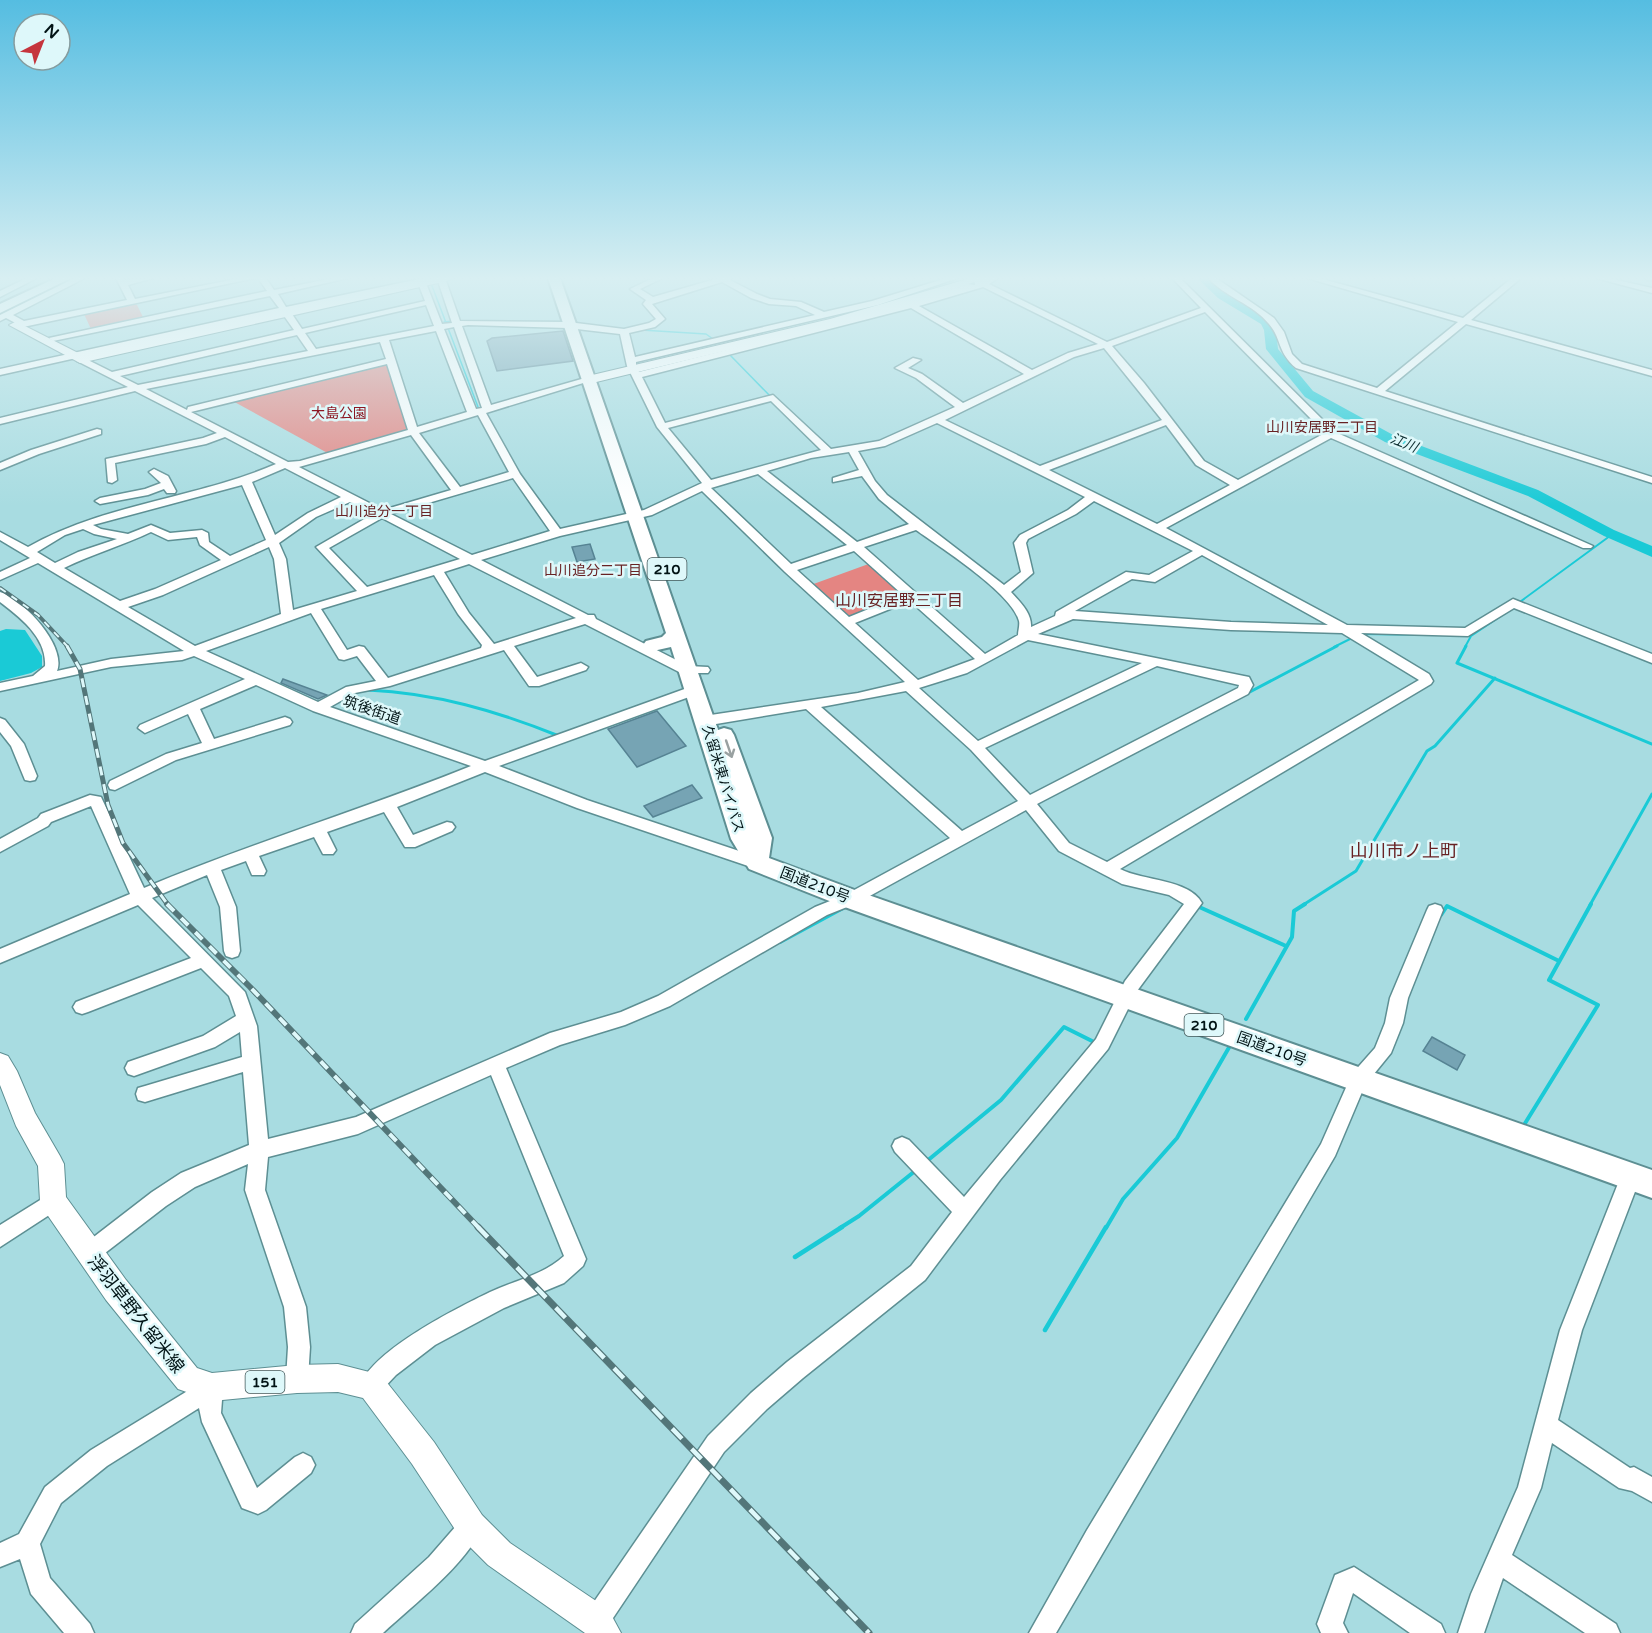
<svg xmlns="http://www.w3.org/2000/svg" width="1652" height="1633" font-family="'Varela Round','Noto Sans JP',sans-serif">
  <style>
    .green { fill: #e48582 }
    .water { fill: #1acad6 }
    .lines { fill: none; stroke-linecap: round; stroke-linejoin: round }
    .stream-far4 { stroke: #1acad6; stroke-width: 1.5 }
    .stream-far3 { stroke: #1acad6; stroke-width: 2 }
    .stream-far2 { stroke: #1acad6; stroke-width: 3 }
    .stream-far1 { stroke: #1acad6; stroke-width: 4 }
    .stream { stroke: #1acad6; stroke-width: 4.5 }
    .river { fill: #1acad6; fill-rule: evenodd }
    .building { fill: #76a4b4; stroke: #568393; stroke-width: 1.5 }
    .minor-casing { stroke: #5d8f93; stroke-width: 3 }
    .major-casing { stroke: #5d8f93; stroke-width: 2 }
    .highway-casing { stroke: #5d8f93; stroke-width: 4 }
    .minor { fill: #fff; fill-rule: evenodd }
    .major { fill: #fff; fill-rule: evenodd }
    .highway { fill: #fff; fill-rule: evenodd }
    .rail-far3-casing { stroke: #537679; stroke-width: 4 }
    .rail-far2-casing { stroke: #537679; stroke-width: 5 }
    .rail-far1-casing { stroke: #537679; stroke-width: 6 }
    .rail-casing { stroke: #537679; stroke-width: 7 }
    .rail-far3 { stroke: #def8fa; stroke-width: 2; stroke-dasharray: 7; stroke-linecap: butt }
    .rail-far2 { stroke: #def8fa; stroke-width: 3; stroke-dasharray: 9; stroke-linecap: butt }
    .rail-far1 { stroke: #def8fa; stroke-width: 4; stroke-dasharray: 10; stroke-linecap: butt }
    .rail { stroke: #def8fa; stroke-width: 4.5; stroke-dasharray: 14; stroke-linecap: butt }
    .oneway { stroke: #99a1a1 }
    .labels { text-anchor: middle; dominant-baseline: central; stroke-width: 5; stroke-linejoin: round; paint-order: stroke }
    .far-park-label { font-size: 14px; fill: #8c1622; stroke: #def8fa }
    .far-neighbourhood-label { font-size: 14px; fill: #682224; stroke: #def8fa }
    .far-water-label { font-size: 14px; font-style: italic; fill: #0f2f32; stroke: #def8fa }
    .shield { fill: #def8fa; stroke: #43585a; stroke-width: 1.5 }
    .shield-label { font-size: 14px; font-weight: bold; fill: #011315 }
    .far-street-label { font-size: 14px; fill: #011315; stroke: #def8fa }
    .street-label { font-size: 15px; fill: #011315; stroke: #def8fa }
    .neighbourhood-label { font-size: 16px; fill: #682224; stroke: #def8fa }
    .quarter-label { font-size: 18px; fill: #682224; stroke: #def8fa }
    .near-street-label { font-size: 18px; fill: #011315; stroke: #def8fa }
  </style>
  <rect width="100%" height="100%" fill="#a8dce1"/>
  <path class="green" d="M132,303l5,2 6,12 -52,12 -7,-15z
    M390,361l23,70 -80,25 -104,-57z
    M874,562l38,34 -66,26 -38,-36z"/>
  <path class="water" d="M6,629l19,1 17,26v11l-11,6 -31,8v-50z"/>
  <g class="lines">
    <path class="stream-far4" d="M429,278l49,129
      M444,322l10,-1
      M641,330l65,4 7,5
      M730,355l42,43"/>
    <path class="stream-far3" d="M1517,604l97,-71
      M1360,634l87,1
      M1465,636h6l-6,11
      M1471,636l36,-24
      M1334,647l20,-10"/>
    <path class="stream-far2" d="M1466,646l-9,17 195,81
      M368,690c67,3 129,21 191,46
      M1246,694l91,-48
      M1303,905l53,-34 71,-120 8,-5 60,-68
      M1590,905l62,-111"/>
    <path class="stream-far1" d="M1197,906l89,40
      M1441,915l6,-9 112,55
      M780,942l63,-34
      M1246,1019l46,-82 2,-26 11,-7
      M1524,1125l74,-120 -49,-25 42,-76
      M927,1161l74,-61 63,-73 28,14
      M840,1228l19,-12 56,-45
      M1106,1228l17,-29 54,-61 54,-94"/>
    <path class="stream" d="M795,1257l47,-30
      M1045,1330l61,-103"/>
    <path class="river" d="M1197,278h11l18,16 43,26 7,10 2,19 35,42 82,45 143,54 76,40 38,16v11l-48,-21 -76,-40 -143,-54 -80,-45 -39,-48 -2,-19 -3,-6 -43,-26z"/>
  </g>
  <path class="building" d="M563,331l10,30 -76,10 -10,-30 5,-3z
    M590,544l5,15 -18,3 -5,-15z
    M283,679l44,16 -9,4 -37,-16z
    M657,711l29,35 -49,21 -29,-38z
    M692,785l10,13 -49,19 -9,-11z
    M1432,1037l33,18 -8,15 -34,-19z"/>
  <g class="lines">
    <defs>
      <path id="minor" d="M27,278h10l-37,19v-6z
        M75,278h10l-72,37 11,6 103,-21 -11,-22h8l1,2 28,-2 -25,7 7,14 106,-21h14l-232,49 -17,-9 -6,3v-6z
        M258,278h8l8,12 60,-12h14l-70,16 8,13 138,-29 18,46 10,-1 -15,-45h8l15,43 108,1 56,7 25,-6 7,-4 -13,-15 3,-4 -16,-11 23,-11h10l-23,11 13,8 66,-19h13l-2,2 27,14 13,5 31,3 23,10 48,-11 75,-23h11l-80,27 -242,57v6l3,4 258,-65 71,-23 7,1 -1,-6c6,-1 18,-2 24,-1l-9,6 118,58 94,-34 -29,-30h8l155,154 258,114 -2,2h-8l-252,-110 -165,90 181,97 118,3 48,-29 139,55v9l-138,-55 -46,28 -107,-3 68,41 4,7 -2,3 -311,185c23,12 69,10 82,34l-65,88 -29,58 -108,131 -75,100 -122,98 -36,31 -43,43 -119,178 -8,3 -10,-3 -4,-9 4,-9 121,-176 43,-43 36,-31 124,-96 41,-54 -57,-60 -3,-6 3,-6 7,-3 7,3 55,57 132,-158 29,-58 59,-77 -15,-9 -47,-11 -63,-33 -33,-41 -169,93 -30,12 -157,91 -45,19 -65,20 -54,23 80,191 -3,7 -19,17 -60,25 -69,37 -39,30 -17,18 -8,3 -8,-3 -3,-8c15,-36 95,-76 130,-93 26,-12 53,-17 74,-36l-73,-181 -133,59 -90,23 -3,33 41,117 4,40 -2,32 -3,8 -8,3 -8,-3 -3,-8 2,-32 -4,-40 -39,-117 3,-26 -53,23 -29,19 -70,54 -7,3 -7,-3 -3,-7 3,-7 70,-54 29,-19 68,-28 -6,-73 -98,30 -7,-2 -2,-6 2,-6 7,-2 97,-29 -2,-25 -25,15 -81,29 -6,-2 -3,-6 3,-6 75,-26 33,-20 -7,-20 -28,-28 -113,44 -6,2 -6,-2 -3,-5 3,-5 115,-44 -53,-53 -138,58v-14l130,-55 -39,-88 -40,16 -3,4 -48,26v-13l38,-21 3,-4 49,-19 11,2 43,91c107,-45 218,-78 327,-122l-158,-55 -57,-26 -56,24 14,30 71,-22 5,2 2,3 -2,3 -114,35 -61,30 -5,-1 -2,-4 2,-4 56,-27 36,-11 -14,-29 -43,19 -7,-5 2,-3 105,-46 -51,-23 -12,4 -71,7 -111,24v-8l33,-7 12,-10c2,-28 -25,-49 -45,-64v-10c23,7 67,54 57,79l54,-12 73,-8 -146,-88 -38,17v-8l30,-14 -30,-18v-8l28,15c78,-44 167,-48 248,-83l-51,-27 -19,7 -91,19 2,17 -5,3 -4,-1 -2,-23 97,-21 14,-5 -82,-42 -135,33v-6l128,-31 -51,-26 -1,-3 -76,17v-6l279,-61 -9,-12 -217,45 -4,-3 218,-47zM722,282l29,16 18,6 27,2 19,9 -180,42 -6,-24 26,-6 10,-8 -13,-15zM418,283l7,18 -123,28 -12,-18zM983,287l115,57 -30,9 -36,17 -113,-64zM426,305l8,21 -118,23 -11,-16zM911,308l113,66 -61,29 -41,-29 -14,-6 13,-8 -8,-2 -18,10 21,10 39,29 -76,34 -48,8 -58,-54 -108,28 -23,-46zM1205,312l120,121 -87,47 -34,-19 -60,-78 -32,-37zM282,313l12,17 -182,42 -30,-15zM468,325l100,3 52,6 7,32 30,61 45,56 -58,27 -84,19 -40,-55 -34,-61 107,-33 -8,-2 -94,27 -29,-79zM454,327l28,81 -6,1 -32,-80zM436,331l31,81 -50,15 -28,-87zM297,335l11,16 -170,34 -18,-9zM380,342l6,17 -198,48 -1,3 -41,-21zM1104,348l58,72 -122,46 -95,-46 129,-63zM387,364l21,66 -108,31 -12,1 -97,-50zM771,401l50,49 -110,30 -43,-52zM478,415l31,57 -49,15 -41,-54zM937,423l148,74 -17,13 -48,25 -6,8 7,29 -17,13 -117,-90 -12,-14 -17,-30 27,-5zM1166,425l30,40 34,20 -73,39 -108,-54zM411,435l40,55 -68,20 -84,-43zM849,452l10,18 -26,8v4l29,-6 17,23 30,25 -52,18 -90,-71 44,-13zM285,468l56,29 -33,16 -33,22 -23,-53zM758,474l89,71 -56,19 -80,-76zM513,478l37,53 -78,24 -81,-41zM242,485l24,55 -36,16 -21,-14 -1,-9 -6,-3 -32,3 -19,-8 -23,9 -27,-5 -8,-4zM702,491l83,81 120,110 -47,11 -154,23 -5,2 -2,3 2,3 5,2 102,-17 144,129 -105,57 -30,12 -157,89 -37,16 -71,21 -194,84 -88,22 -11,-113 -12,-34 -93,-94 55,-23 13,32 4,44 2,5 6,2 6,-2 2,-5 -4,-44 -15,-37 25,-9 6,14h12l2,-4 -7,-15 55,-19 9,17h10l3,-4 -9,-18 57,-20 21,35h10l37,-16 3,-4 -3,-4 -5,-1 -34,13 -16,-28 88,-35 92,36 174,59h12l2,-4 -2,-4 -176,-59 -88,-34 201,-73 2,-3 -2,-3h-10l-205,74 -155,-54 25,-14 35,-7 114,-36 25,36h10l47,-16 2,-3 -7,-4 -44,14 -23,-31 71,-22 96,49h27l2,-3 -2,-3 -20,-1 -92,-47 -2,-4h-6l-107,-55 79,-24 92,-21zM1094,501l99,50 -44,24 -23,-3 -70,40 -1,4 -24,11c1,-14 -11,-25 -20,-35l22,-19 -7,-30 2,-4 48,-25zM350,502l23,12 -57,33 41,44 -64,19 -7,-51 -7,-16 37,-26zM382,518l78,41 -93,28 -38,-39zM83,529l11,5 23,5 -39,13 -23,11 -18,-11 28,-17zM916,530c24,17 96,63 103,91 1,4 -1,10 -1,14l-33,19 -121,-107zM151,532l17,8 29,-3 3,8 21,15 -66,29 -35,12 -56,-33c28,-14 58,-22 87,-36zM269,547l5,12 7,55 -86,32 -67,-39 35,-12zM854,551l49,44 -54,22 -52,-47zM1202,555l126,70 -97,-3 -156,-11 57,-32 23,3zM469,564l107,54 -82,26 -25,-31 -25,-41zM434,575l24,39 24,31 -1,3 -93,30 -24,-31 -5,-1 -12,4 -26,-41zM910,601l65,58 -57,21 -63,-57zM311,613l28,46 5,1 13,-4 19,25 -30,6 -28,15 -112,-51zM1073,619l158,11 111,3 77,47 -312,182 -38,-19 -32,-39 211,-110 5,-9 -4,-8 -5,-1 -206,-42zM1028,640l114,23 -164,78 -59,-53 48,-15zM1157,666l82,19 -1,3 -208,107 -45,-47zM906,691l65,59 47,51 -56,30 -141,-124z
        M1208,278h8l58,40 10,14 8,22 10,10 75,24 81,-66 -151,-44h12l144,40 49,-40h9l-50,42 181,50v6l-186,-52 -81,67 267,86v6l-356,-115c-19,-16 -14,-29 -27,-44 -16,-20 -44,-27 -61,-46z
        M1596,278h12l44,10v5z
        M1646,278h6v2h-5z
        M97,429l4,1v4l-62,20 -39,16v-7l31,-13z
        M154,469l14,7 8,15 -1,2h-8l-3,-4 -16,6 -48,9 -5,-3 5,-3 45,-9 16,-6 -12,-11z
        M0,718l5,2 19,24 13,32 -2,4 -5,1 -5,-1 -14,-34 -11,-14z
        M1435,904l6,2 2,4 -35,88 -5,25 -12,30 -26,32 -30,71 -279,477h-27l58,-103 234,-386 31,-70 23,-26 10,-25 5,-25 37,-88 2,-4z
        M1631,1167l7,3 3,6 -59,154 -24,90 72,48 4,-1 18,10v25l-20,-11 -13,-3 -67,-45 -11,45 -29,67 104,69 4,9h-35l-82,-55 -19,55h-26l13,-39 47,-107 42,-157 61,-154 3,-6z
        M53,1192l7,2 3,7 -3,7 -60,39v-22z
        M212,1376l8,3 3,8 -2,26 36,75 38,-31 8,-4 8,4 4,8 -4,8 -45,37 -8,4 -16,-6 -40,-86 -3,-14 -92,58 -46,37 -21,41 10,34 40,46 4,9h-30l-33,-39 -11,-35 -20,8v-24l19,-9 26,-47 46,-37z
        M471,1514l8,4 4,8c-16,38 -70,79 -100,107h-32l4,-9 74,-67 34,-39z
        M1354,1567l87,57 4,9h-35l-57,-40 -10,30 5,10h-27l-4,-9 18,-49z"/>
      <path id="major" d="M434,278h18l-5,3 -367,82 -71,-38 6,-3 4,1 63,32z
        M971,278h15l-79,27 -70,19 -249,60 -6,-4 6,-4 242,-57z
        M0,1053l8,3 9,15 18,42 25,43 4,8 2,33 60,83 71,88 15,5 85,-8 41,-1 43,11 53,67 48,73 28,28 98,66 13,24h-36l-97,-68 -28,-28 -48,-73 -49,-66 -25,-6 -41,1 -85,8 -34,-12 -72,-89 -62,-90 -4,-9 -2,-35 -22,-40 -16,-41z"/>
      <path id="highway" d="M56,278h15l-71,35v-9z
        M548,278h12l158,452 6,-2 7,2 3,5 38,103 -3,20 91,34 792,278v28l-810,-292 -93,-37 -18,-30 -60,-192 -18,4 -7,-2 -3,-4 3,-4 16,-4 4,-4z"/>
    </defs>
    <use href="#minor" class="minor-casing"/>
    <use href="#major" class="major-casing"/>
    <use href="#highway" class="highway-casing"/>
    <use href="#minor" class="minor"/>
    <use href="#major" class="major"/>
    <use href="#highway" class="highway"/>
    <defs>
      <path id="rail-far3" d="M0,588l38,27 30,32"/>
      <path id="rail-far2" d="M67,646l13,23 28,136 15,38 45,62"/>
      <path id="rail-far1" d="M167,904l83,83 229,241"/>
      <path id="rail" d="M478,1227l391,406"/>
    </defs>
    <use href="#rail-far3" class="rail-far3-casing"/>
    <use href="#rail-far2" class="rail-far2-casing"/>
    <use href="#rail-far1" class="rail-far1-casing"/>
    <use href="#rail" class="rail-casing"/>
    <use href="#rail-far3" class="rail-far3"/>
    <use href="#rail-far2" class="rail-far2"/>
    <use href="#rail-far1" class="rail-far1"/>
    <use href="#rail" class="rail"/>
  </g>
  <defs><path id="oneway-shaft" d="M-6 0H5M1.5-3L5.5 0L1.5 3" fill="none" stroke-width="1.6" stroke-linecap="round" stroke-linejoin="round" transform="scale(1.5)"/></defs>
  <use class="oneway" href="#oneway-shaft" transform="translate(729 749) rotate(71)"/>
  <linearGradient id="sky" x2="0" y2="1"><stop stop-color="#55bde1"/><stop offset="0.55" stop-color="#d8eff2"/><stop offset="1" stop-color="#d8eff2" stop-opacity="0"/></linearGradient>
  <rect width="1652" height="506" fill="url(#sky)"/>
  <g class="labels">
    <g class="far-park-label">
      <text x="339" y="413">大島公園</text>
    </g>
    <g class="far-neighbourhood-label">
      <text x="1322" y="427">山川安居野二丁目</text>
      <text x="384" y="511">山川追分一丁目</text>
      <text x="593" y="570">山川追分二丁目</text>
    </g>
    <g class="far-water-label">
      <text transform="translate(1404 443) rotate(22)">江川</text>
    </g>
    <g class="shield">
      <rect x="647.5" y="558" width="39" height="22" rx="4.5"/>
      <rect x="1184.5" y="1014" width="39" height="22" rx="4.5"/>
      <rect x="245.5" y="1371" width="39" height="22" rx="4.5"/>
    </g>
    <g class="shield-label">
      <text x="667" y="569">210</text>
      <text x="1204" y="1025">210</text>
      <text x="265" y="1382">151</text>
    </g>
    <g class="far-street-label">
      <text transform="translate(723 779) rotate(73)">久留米東バイパス</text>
    </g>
    <g class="street-label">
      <text transform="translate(372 710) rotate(19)">筑後街道</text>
      <text transform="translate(815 885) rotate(21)">国道210号</text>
      <text transform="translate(1272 1049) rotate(20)">国道210号</text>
    </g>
    <g class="neighbourhood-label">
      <text x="899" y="601">山川安居野三丁目</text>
    </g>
    <g class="quarter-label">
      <text x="1404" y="851">山川市ノ上町</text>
    </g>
    <g class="near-street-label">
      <text transform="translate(136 1314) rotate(52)">浮羽草野久留米線</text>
    </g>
  </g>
  <g transform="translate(42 42) rotate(42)"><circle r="28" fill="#def8fa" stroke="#869c9e" stroke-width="1.5"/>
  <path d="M0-4.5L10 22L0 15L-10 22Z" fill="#c5353d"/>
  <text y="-9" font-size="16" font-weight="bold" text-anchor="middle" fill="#011315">N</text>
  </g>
</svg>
